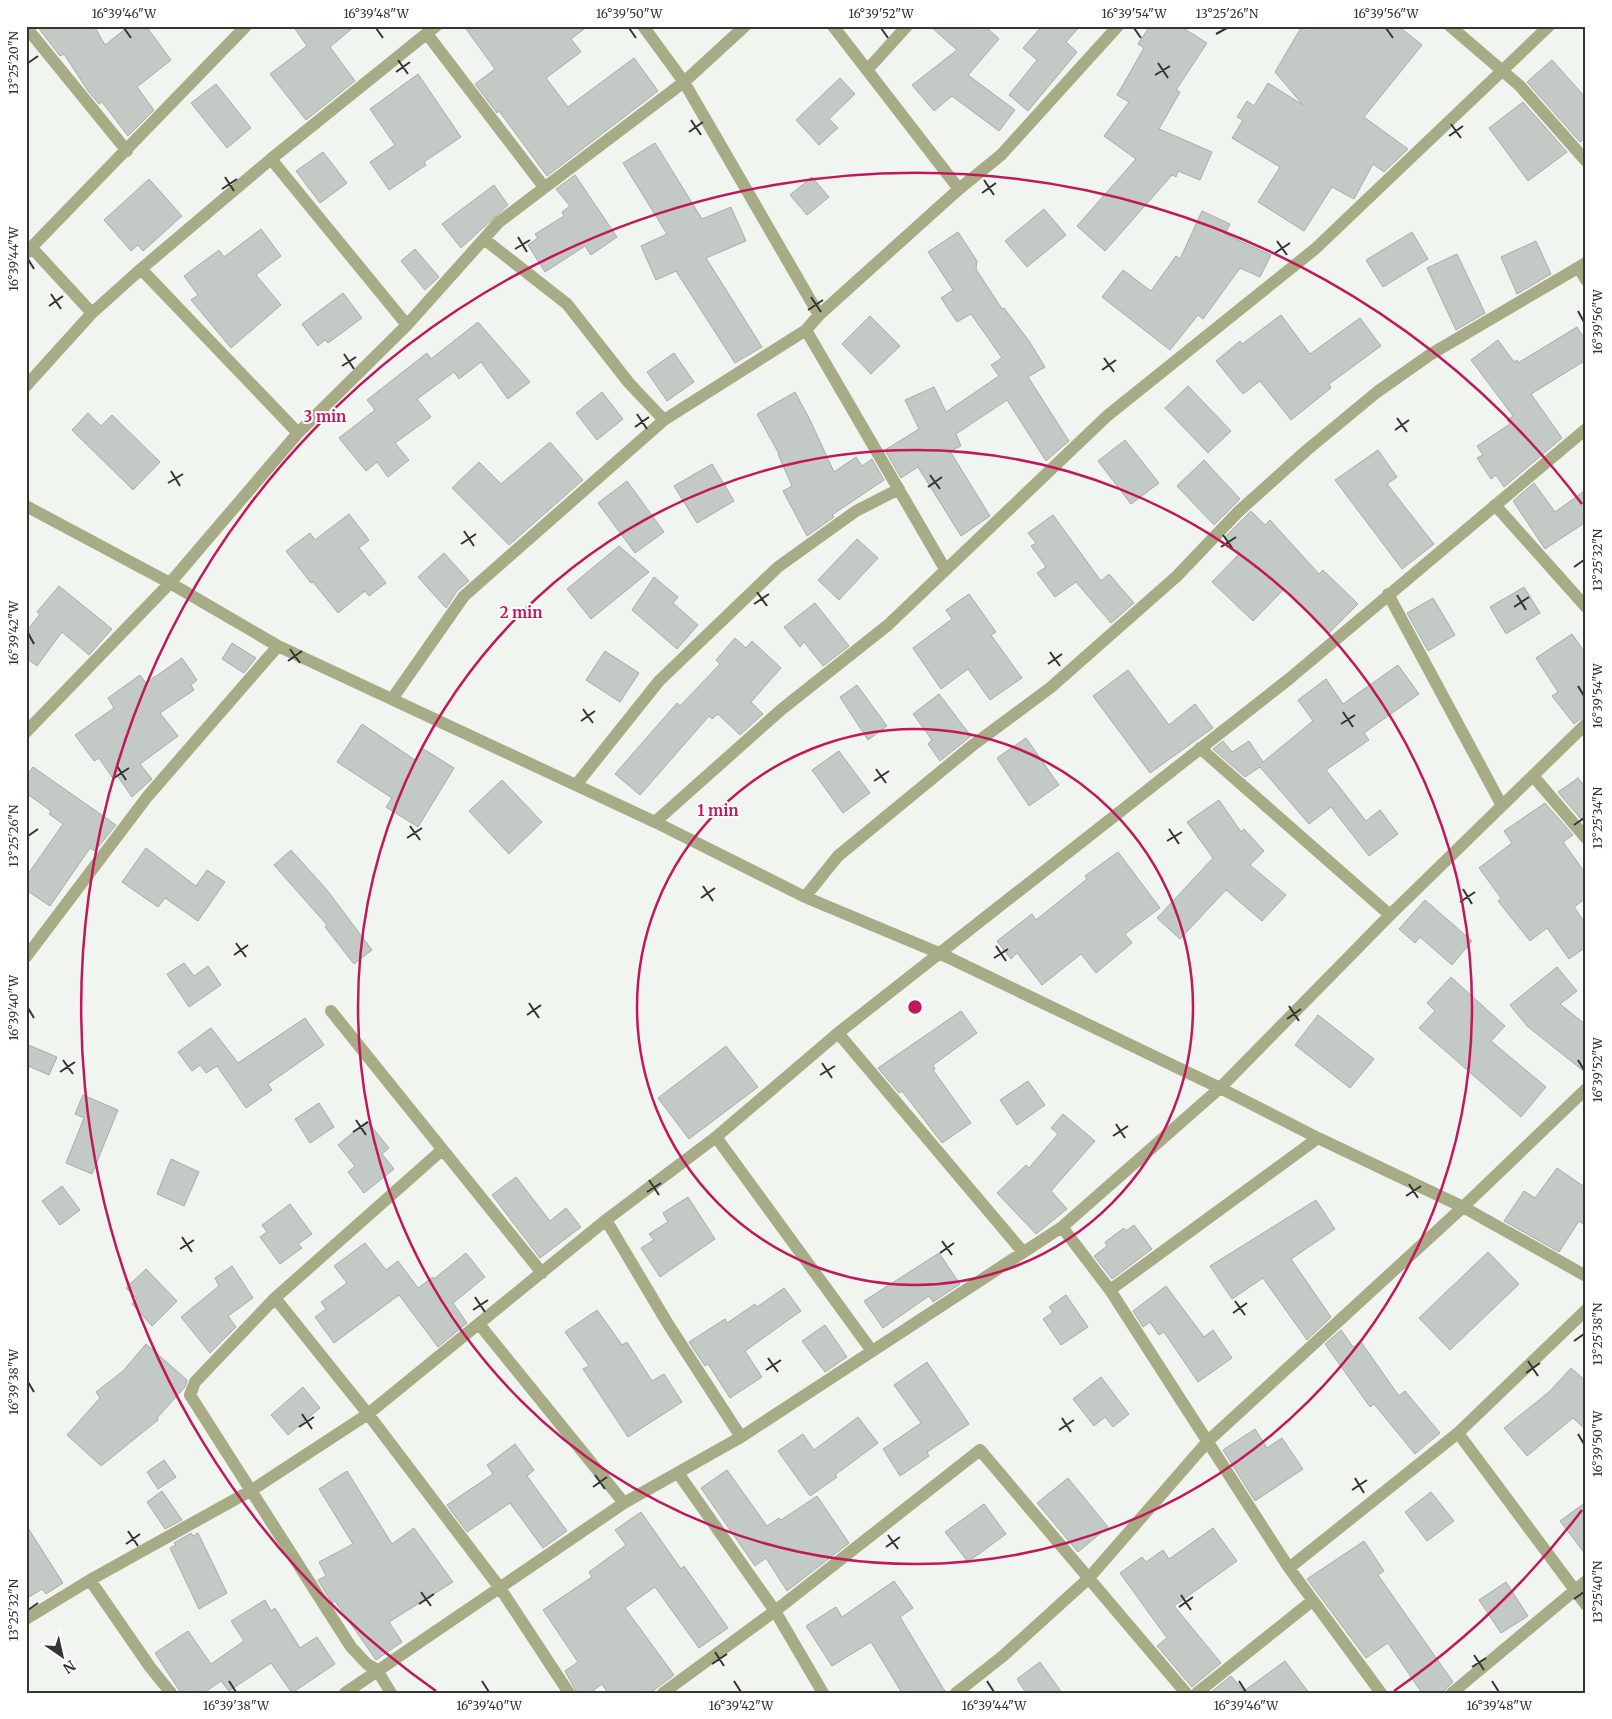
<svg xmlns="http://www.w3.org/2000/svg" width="1612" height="1719" font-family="Merriweather,serif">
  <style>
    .building { fill: #c3c9c5; stroke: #a7ada9 }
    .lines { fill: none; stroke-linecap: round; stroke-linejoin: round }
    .minor { stroke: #a8ac86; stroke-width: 12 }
    .ticks { fill: none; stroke: #343533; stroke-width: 2 }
    .ring { fill: none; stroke: #c2185b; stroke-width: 2.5 }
    .centre { fill: #c2185b; stroke: #fff; stroke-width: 2.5 }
    .ring-label { font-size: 15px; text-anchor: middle; font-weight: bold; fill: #c2185b; stroke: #fff; stroke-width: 4; stroke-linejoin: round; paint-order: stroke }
    .neatline { fill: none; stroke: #343533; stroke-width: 2 }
    .ticks-label { font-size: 12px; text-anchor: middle; fill: #343533 }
  </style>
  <rect width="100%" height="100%" fill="#f1f5ef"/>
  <path class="building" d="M37,26h57l11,19 24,-19h17l25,34 -34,27 17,23 -26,26 -26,-34 -3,2 -11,-13 -24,-37 -4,2z
    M293,26h62l-25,21 25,34 -49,39 -36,-46 37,-28z
    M464,26h124l-17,13 10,13 -35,26 22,29 66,-49 24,33 -111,85 -48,-65 -2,2 -22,-29 20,-15z
    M930,26h55l14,13 -31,36 47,35 -16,21 -47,-35 -18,15 -22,-26 45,-35z
    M1042,26h38l-14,16 11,10 -49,59 -19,-16 28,-35 -14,-12z
    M1150,26h30l27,17 -31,47 4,2 -21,37 53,23 -12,28 -22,-9 -2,6 -4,-2 -67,76 -28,-25 59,-67 -32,-23 25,-34 -12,-7 27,-47 -6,-4z
    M1302,26h96l24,19 -58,72 44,32 -24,23 -11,-8 -19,35 -22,-12 -28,44 -46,-29 22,-35 -48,-29 11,-18 -6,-3 10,-16 7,5 14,-23 35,22 -28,-33z
    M1552,60l34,38v40l-6,4 -53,-60z
    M418,74l43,63 -37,25 2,3 -37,25 -19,-28 25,-17 -25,-36z
    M840,78l15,16 -26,25 9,9 -19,17 -23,-25z
    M216,84l35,44 -24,20 -36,-45z
    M1523,102l44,50 -39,29 -39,-53z
    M655,143l47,76 29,-12 15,34 -40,17 56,89 -27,16 -59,-92 -20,9 -15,-34 26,-12 -44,-71z
    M323,152l24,31 -27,20 -24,-32z
    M575,175l42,62 -26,18 -6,-9 -40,26 -17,-27 10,-7 -3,-4 29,-18 -2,-4 8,-6 -14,-17z
    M812,177l17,20 -22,18 -17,-20z
    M149,179l33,37 -39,35 -5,-6 -7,6 -27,-31z
    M494,185l14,20 -47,43 -19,-24z
    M1044,209l22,26 -39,32 -22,-26z
    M1202,211l28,13 -5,10 46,21 -11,22 -20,-9 -37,51 -5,-4 -28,35 -68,-53 21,-27 28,21 25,-35 4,3z
    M261,229l20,27 -25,19 25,30 -50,43 -40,-48 7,-5 -14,-19 35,-26 5,7z
    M958,232l19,29 -1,8 26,40 2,-1 25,33 16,26 -17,10 41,64 -23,20 -39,-61 -51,34 5,12 -11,5 40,65 -29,20 -43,-69 -17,11 -16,-28 34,-21 -14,-29 29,-13 12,25 53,-36 -8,-11 11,-7 -31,-44 -14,8 -16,-24 12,-8 -25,-38z
    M1412,232l16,27 -45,28 -17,-27z
    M1536,241l15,33 -34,20 -16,-37z
    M415,249l24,28 -14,13 -24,-29z
    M1457,254l28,59 -29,17 -29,-62z
    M343,293l19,25 -34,25 -3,-3 -7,6 -16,-22z
    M1281,315l29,39 50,-36 21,28 -52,38 2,4 -40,32 -31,-39 -17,13 -27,-33 24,-20 2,3z
    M870,316l30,30 -29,28 -29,-30z
    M478,322l52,60 -22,17 -27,-37 -22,17 -5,-7 -37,27 14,18 -36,26 14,17 -21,17 -11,-15 -11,9 -27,-33 36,-28 -8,-10 60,-47 4,6z
    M1577,327l9,14v19l-55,34 31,44 -58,49 -8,-12 -5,4 -14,-21 6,-3 -6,-9 33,-22 -3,-4 6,-4 -42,-56 27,-20 16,22 3,-2 1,3z
    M674,353l20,29 -27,19 -20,-29z
    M1188,386l43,45 -23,22 -43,-45z
    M602,392l21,27 -26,21 -21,-27z
    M795,392l15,28 24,52 22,-15 6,9 10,-7 12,21 -52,35 2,2 -27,19 -24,-45 9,-5 -14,-32h1l-22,-40z
    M88,413l13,13 11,-11 48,47 -27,28 -61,-60z
    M1125,440l34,43 -28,21 -33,-43z
    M550,442l33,38 -74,65 -57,-57 27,-26 22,22z
    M1378,450l19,27 -10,7 47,60 -32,25 -67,-89z
    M1204,460l36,39 -26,26 -37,-39z
    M712,464l22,37 -37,22 -23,-37z
    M627,481l37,51 -29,21 -37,-50z
    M1534,483l21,29 31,-22v32l-41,27 -32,-48z
    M1251,511l14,14 5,-5 49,54 4,-4 35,34 -29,29 -45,-44 -31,32 -41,-39 28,-29 -15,-16z
    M349,514l20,26 -10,8 27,35 -17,13 -4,-5 -27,22 -25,-31 -2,1 -25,-32 24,-18 5,7z
    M1053,515l48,66 8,-7 25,29 -23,20 -35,-41 -21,15 -18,-24 9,-6 -15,-21 5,-3 -8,-10z
    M857,539l21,19 -39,42 -21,-20z
    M619,546l30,26 -58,47 -24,-30z
    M444,553l25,28 -12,10 -11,17 -28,-31z
    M654,577l24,20 -5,6 25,22 -21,24 -45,-39z
    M59,586l53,43 -23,26 -27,-23 -25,34 -11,-8v-26l14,-18 -3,-2z
    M1524,587l16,26 -34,21 -16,-27z
    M969,594l27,38 -5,3 31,43 -32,22 -22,-31 -27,20 -28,-41 39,-29 -6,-9z
    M1433,598l22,37 -27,16 -21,-38z
    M815,603l34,43 -26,20 -19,-24 -4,5 -16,-20z
    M1572,634l14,20v61l-12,9 -22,-28 6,-4 -22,-34z
    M735,638l11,10 6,-7 29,27 -30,34 12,12 -23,21 -22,-21 -6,5 -3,-3 -69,79 -25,-21 62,-71 3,3 40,-42 -4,-4z
    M232,643l24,15 -12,15 -22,-14z
    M605,651l34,22 -19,29 -34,-22z
    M182,658l15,22 -6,5 3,5 -34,23 18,23 -38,28 12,15 -20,18 -16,-23 -4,3 -13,-19 -5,3 -19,-26 39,-27 -6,-10 32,-23 6,8z
    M1398,665l21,29 -55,39 5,7 -43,30 40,51 14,-11 18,24 -29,22 -38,-49 -22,17 -49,-57 -15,10 -32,-28 10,-8 9,11 17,-11 14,21 50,-41 -15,-21 28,-21 17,25z
    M1128,670l41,55 26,-21 18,24 -63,45 -57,-77z
    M857,685l30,41 -19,14 -28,-43z
    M939,694l32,42 -31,25 -12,-17 4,-4 -19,-26z
    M362,724l53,36 7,-12 32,20 -36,59 -32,-20 6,-9 -55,-36z
    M1026,738l33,47 -30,21 -32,-48z
    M839,751l31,42 -27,20 -31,-43z
    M33,767l83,58 -21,26 -5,-3 -40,58 -24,-16v-13l37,-53 -14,-10 2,-3 -25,-18v-16z
    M1578,778l8,10v37l-28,-33z
    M502,780l40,42 -33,32 -40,-43z
    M1219,800l22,32 3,-3 20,22 -14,14 36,30 -24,26 -36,-31 -46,49 -23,-21 56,-60 -26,-36z
    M1545,803l28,32 -10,7 23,32v24l-12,9 12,17v23l-17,12 -22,-31 -17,13 -32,-40 3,-3 -22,-30 33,-25 -8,-12z
    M146,848l51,39 -1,-1 11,-16 18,12 -27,39 -33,-23 -7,9 -36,-25z
    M291,850l36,40 45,60 -18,14 -29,-37 2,-2 -53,-60z
    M1118,852l42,56 -35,26 7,9 -36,30 -15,-19 -39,31 -25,-32 -6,6 -14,-18 35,-27 4,6 51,-41 -2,-3z
    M1425,900l47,41 -20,24 -32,-28 -5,6 -16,-14z
    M184,963l10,13 14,-10 13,19 -32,22 -22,-33z
    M1557,967l20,24 -17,13 26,21v48l-59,-47 -17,-21z
    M1451,977l54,49 -14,15 55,46 -25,30 -102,-89 16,-17 -8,-8z
    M961,1011l16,22 -44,32 2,4 -2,1 38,53 -29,20 -40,-52 -3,2 -21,-25z
    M1318,1015l56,44 -24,29 -55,-43z
    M305,1018l19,27 -56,39 4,6 -26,18 -29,-42 -11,7 -6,-8 -8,6 -14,-19 33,-24 27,35z
    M26,1044l31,13 -8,18 -23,-10z
    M726,1046l32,41 -69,52 -31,-41z
    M1028,1081l17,24 -28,20 -17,-25z
    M83,1095l35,15 -26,64 -26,-11 18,-45 -9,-4z
    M319,1103l15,24 -24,16 -15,-24z
    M1063,1114l32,27 -44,50 16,18 -31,25 -39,-41 29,-28 3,3 29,-34 -7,-6z
    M367,1121l22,27 -7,6 12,15 -30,24 -16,-21 7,-6 -17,-21z
    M171,1159l28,13 -15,34 -27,-12z
    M1557,1168l29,20v38l-7,-5 -20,31 -55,-31 20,-30 11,7z
    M516,1177l34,44 16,-13 15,19 -41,31 -48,-63z
    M62,1186l18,24 -20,15 -18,-24z
    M688,1197l27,42 -55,38 -19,-29 13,-8 -5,-6 19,-12 -5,-9z
    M1316,1200l19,29 -44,30 40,58 -24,23 -44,-62 -31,21 -22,-33z
    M290,1204l22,30 -14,10 4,4 -22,16 -20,-27 7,-5 -5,-7z
    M1134,1225l18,24 -40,30 -18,-23 13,-10 -2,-4 19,-14 2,3z
    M365,1243l21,27 12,-9 20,27 15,-11 1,2 32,-26 19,24 -32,26 14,20 -29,24 -39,-52 -65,48 -19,-26 11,-8 -5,-7 26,-19 -13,-17z
    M1488,1252l31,32 -69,66 -31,-32z
    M939,1253l21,31 -27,18 -4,-6 -46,32 -19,-27z
    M232,1266l21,32 -25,18 8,11 -26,26 -29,-36 38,-31 -4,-8z
    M146,1269l31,32 -25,25 -20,-22 5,-5 -11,-11z
    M1166,1286l38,51 9,-7 19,28 -34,24 -34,-50 -5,3 -9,-13 -7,5 -10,-16z
    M784,1288l17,23 -56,40 17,26 -32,21 -22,-34 -3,2 -16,-24 36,-23 2,4 28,-19 2,3z
    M1066,1295l22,32 -27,18 -18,-26 10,-7 -4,-5z
    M597,1310l25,35 5,-3 25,39 12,-7 18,28 -54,35 -45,-68 6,-3 -24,-34z
    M825,1325l22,32 -22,15 -23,-31z
    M1341,1330l12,17 8,-5 38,54 6,-5 35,42 -25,21 -41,-50 -4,3 -45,-63z
    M146,1344l41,36 -2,7 -28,31 1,2 -57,46 -34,-31 33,-37 -4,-6 27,-21z
    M927,1362l42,62 -42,28 2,4 -29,20 -17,-27 38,-26 -27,-38z
    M1571,1368l15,13v49l-13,-12 -46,38 -23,-28 45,-36z
    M1101,1377l28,37 -16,13 -8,-10 -11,9 -21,-27z
    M303,1387l17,21 -32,27 -17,-20z
    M858,1417l20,26 -43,32 2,2 -27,19 -32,-45 25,-17 11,16z
    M1255,1429l12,19 15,-10 21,31 -48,32 -32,-51z
    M515,1444l19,26 -7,6 40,55 -24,17 -33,-45 -43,29 -20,-27 46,-31 -6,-9z
    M164,1460l12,17 -18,12 -11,-17z
    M727,1470l40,56 12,-8 2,2 36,-24 32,47 -62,48 -21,-33 -11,8 -54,-78z
    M347,1471l45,73 22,-16 39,54 -64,40 13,20 -26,18 -41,-59 -3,2 -14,-23 8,-4 -7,-14 34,-18 -34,-55z
    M1068,1478l40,49 -30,25 -41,-49z
    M162,1491l20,29 -17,9 -18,-27z
    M1431,1492l23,29 -27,20 -22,-29z
    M1586,1502v53l-26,-34z
    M984,1504l22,30 -38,28 -23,-30z
    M641,1512l40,57 3,-3 44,62 -29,20 -44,-61 -30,21 49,67 -24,18h-42l-6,-9 -12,9h-13l-12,-22 13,-9 -35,-52 49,-33 -3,-5 37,-27 -11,-15z
    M26,1525l37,58 -17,11 -4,-5 -16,10z
    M1213,1528l24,33 -63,45 47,57 -29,24 -35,-41 10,-8 -47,-65 22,-16 4,5 17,-12 6,9z
    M191,1533l2,3 5,-3 29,60 -28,16 -29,-61 6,-3 -2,-2z
    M1364,1541l20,30 -6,4 75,107 -11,11h-20l-34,-50 -22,15 -59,-79z
    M894,1581l19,27 -13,9 46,76h-44l-31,-51 -39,24 -26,-40 30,-19 6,10z
    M1506,1582l22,34 -27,17 -22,-33z
    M265,1600l6,11 4,-3 25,40 17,-11 18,27 -43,29 -21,-30 -42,28 -8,-10 -17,12h-23l-26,-40 33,-22 23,33 33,-23 -13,-20z
    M1285,1661l24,32h-99l21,-17 13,15z
    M1040,1662l22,31h-36l-9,-14z"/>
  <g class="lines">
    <path class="minor" d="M643,26l41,56 135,233
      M833,26l126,163
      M1450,26l70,60 66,75
      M26,27l101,124
      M427,34l117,153
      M868,69l39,-43
      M271,159l136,166
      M484,239l83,65 62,79 35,37
      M31,247l61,66
      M26,253l220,-227
      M1579,268l7,12
      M141,269l157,164
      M806,330l139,239
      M26,386l66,-73 49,-44 130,-110 165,-133
      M1495,505l91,102
      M26,506l144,77 108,63 377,176 150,75 134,56 281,135 98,50 145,69 123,69
      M1388,594l113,210
      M392,699l72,-103 200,-176 142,-90 13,-15 140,-126 42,-34 117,-129
      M26,732l144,-149 128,-150 109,-108 92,-103 185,-140 61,-56
      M1200,748l190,167
      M1534,777l52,61
      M576,785l83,-104 119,-114 78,-56 43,-22
      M655,822l127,-113 106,-84 219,-209 208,-167 234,-223
      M805,897l33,-41 135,-111 77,-57 127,-112 61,-64 69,-62 70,-58 54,-38 155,-91
      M26,957l121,-160 131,-151
      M331,1011l211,262
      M838,1033l185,219
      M716,1137l156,214
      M606,1220l62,104 73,113
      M1062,1227l48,63 179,278 92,125
      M1110,1290l208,-152
      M275,1298l93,116 132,174 69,105
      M479,1324l145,179
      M1458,1433l128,172
      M678,1473l97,138 48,82
      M1289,1568l169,-135 128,-123
      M90,1580l60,87 21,26
      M26,1619l64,-39 162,-90 116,-76 238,-194 110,-83 122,-104 451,-354 297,-250
      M345,1693l279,-190 117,-66 321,-210 158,-139 170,-173 196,-191
      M391,1693l-14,-23 -10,-6 -16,-17 -161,-252 5,-13 80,-84 167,-148
      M663,1693l112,-82 205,-161 206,243
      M956,1693l47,-37 85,-77 120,-138 255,-234 123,-118
      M1197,1693l115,-92
      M1452,1693l134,-112"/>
  </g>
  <path class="ticks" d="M124,28l7,10M376,28l7,10M629,28l7,10M881,28l7,10M1134,28l7,10M1386,28l7,10M1216,34l11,-6M398,60l10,14M28,63l10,-7M1158,63l10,15M396,72l14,-10M1155,75l15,-9M691,120l10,15M1451,124l10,14M689,132l14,-10M1449,136l14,-10M225,177l9,14M984,180l10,15M222,189l15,-10M982,193l14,-10M518,237l9,15M1277,241l10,14M515,249l15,-9M1275,253l15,-10M28,259l6,10M51,294l10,15M811,297l10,15M49,306l14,-10M808,310l15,-10M1578,311l6,11M344,354l10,15M1104,358l10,14M342,366l14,-9M1102,370l14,-10M637,414l10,15M1397,418l10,14M635,427l14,-10M1395,430l14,-10M171,471l9,15M930,475l10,14M168,483l15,-9M928,487l14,-10M464,531l10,15M1223,535l10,14M461,544l15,-10M1221,547l15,-10M1574,567l10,-7M757,592l10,14M1517,595l9,15M754,604l15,-10M1514,607l15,-10M28,633l6,11M290,649l10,14M1050,652l10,14M288,661l14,-10M1048,664l14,-10M1578,686l6,10M583,709l10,14M1343,712l10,15M581,721l14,-10M1341,724l14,-9M117,766l9,14M876,769l10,14M114,778l15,-10M874,781l15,-10M1574,825l10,-7M410,826l10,14M1169,829l10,15M28,836l10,-7M407,838l15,-10M1167,841l15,-9M703,886l10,15M1463,889l9,15M701,898l14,-10M1460,902l15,-10M236,943l10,14M996,946l10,15M234,955l14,-10M994,958l14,-9M529,1003l10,15M1289,1006l10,15M28,1008l6,10M527,1015l14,-10M1287,1019l14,-10M63,1060l10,14M1578,1060l6,10M822,1063l10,15M60,1072l15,-10M820,1075l15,-9M356,1120l10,15M1116,1124l9,14M353,1132l15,-10M1113,1136l15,-10M649,1180l10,15M1409,1184l9,14M647,1192l14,-9M1406,1196l15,-10M182,1237l10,15M942,1241l10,14M180,1249l14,-9M940,1253l14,-10M475,1297l10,15M1235,1301l10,14M473,1310l15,-10M1233,1313l14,-10M1574,1341l10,-7M768,1358l10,14M1528,1361l10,15M766,1370l15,-10M1526,1373l14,-10M28,1382l6,10M302,1414l10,15M1062,1418l9,14M299,1427l15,-10M1059,1430l15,-10M1578,1434l6,10M595,1475l10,14M1355,1478l9,15M593,1487l14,-10M1352,1490l15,-10M128,1531l10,15M888,1535l10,14M126,1544l14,-10M886,1547l14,-10M421,1592l10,14M1181,1595l10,15M1574,1599l10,-7M419,1604l15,-10M1179,1607l14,-10M28,1610l10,-7M715,1652l9,14M1474,1655l10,15M712,1664l15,-10M1472,1667l14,-9M229,1681l7,11M482,1681l7,11M734,1681l7,11M987,1681l7,11M1239,1681l7,11M1492,1681l7,11"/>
  <g class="ring">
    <circle cx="915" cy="1007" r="278"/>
    <circle cx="915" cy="1007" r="557"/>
    <path d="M1582 1510A835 835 0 0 1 1394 1691M436 1691A835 835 0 1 1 1582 504"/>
  </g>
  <circle cx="915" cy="1007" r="8" class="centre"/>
  <g class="ring-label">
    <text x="325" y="422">3 min</text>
    <text x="521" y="618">2 min</text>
    <text x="718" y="816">1 min</text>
  </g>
  <rect width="1612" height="1719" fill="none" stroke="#ffffff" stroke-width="55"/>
  <g transform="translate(62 1656) rotate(146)" stroke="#ffffff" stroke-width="4" paint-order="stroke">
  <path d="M0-4L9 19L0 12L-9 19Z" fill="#343533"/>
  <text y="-8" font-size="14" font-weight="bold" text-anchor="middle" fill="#343533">N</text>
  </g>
  <rect x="28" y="28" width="1556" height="1664" class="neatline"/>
  <g class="ticks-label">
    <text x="124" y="18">16°39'46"W</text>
    <text x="376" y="18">16°39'48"W</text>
    <text x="629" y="18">16°39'50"W</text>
    <text x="881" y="18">16°39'52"W</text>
    <text x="1134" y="18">16°39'54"W</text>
    <text x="1227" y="18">13°25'26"N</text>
    <text x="1386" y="18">16°39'56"W</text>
    <text transform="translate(14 63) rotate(-90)" y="4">13°25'20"N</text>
    <text transform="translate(14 259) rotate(-90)" y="4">16°39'44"W</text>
    <text transform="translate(1598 322) rotate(-90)" y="4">16°39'56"W</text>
    <text transform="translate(1598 560) rotate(-90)" y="4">13°25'32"N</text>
    <text transform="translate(14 633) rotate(-90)" y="4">16°39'42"W</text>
    <text transform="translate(1598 696) rotate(-90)" y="4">16°39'54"W</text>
    <text transform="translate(1598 818) rotate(-90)" y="4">13°25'34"N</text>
    <text transform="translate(14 836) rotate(-90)" y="4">13°25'26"N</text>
    <text transform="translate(14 1008) rotate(-90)" y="4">16°39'40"W</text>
    <text transform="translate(1598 1070) rotate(-90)" y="4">16°39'52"W</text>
    <text transform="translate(1598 1334) rotate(-90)" y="4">13°25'38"N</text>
    <text transform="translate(14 1382) rotate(-90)" y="4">16°39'38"W</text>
    <text transform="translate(1598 1444) rotate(-90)" y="4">16°39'50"W</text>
    <text transform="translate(1598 1592) rotate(-90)" y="4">13°25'40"N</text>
    <text transform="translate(14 1610) rotate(-90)" y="4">13°25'32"N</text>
    <text x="236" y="1710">16°39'38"W</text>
    <text x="489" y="1710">16°39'40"W</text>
    <text x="741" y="1710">16°39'42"W</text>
    <text x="994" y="1710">16°39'44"W</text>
    <text x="1246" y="1710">16°39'46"W</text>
    <text x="1499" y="1710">16°39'48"W</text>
  </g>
</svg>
